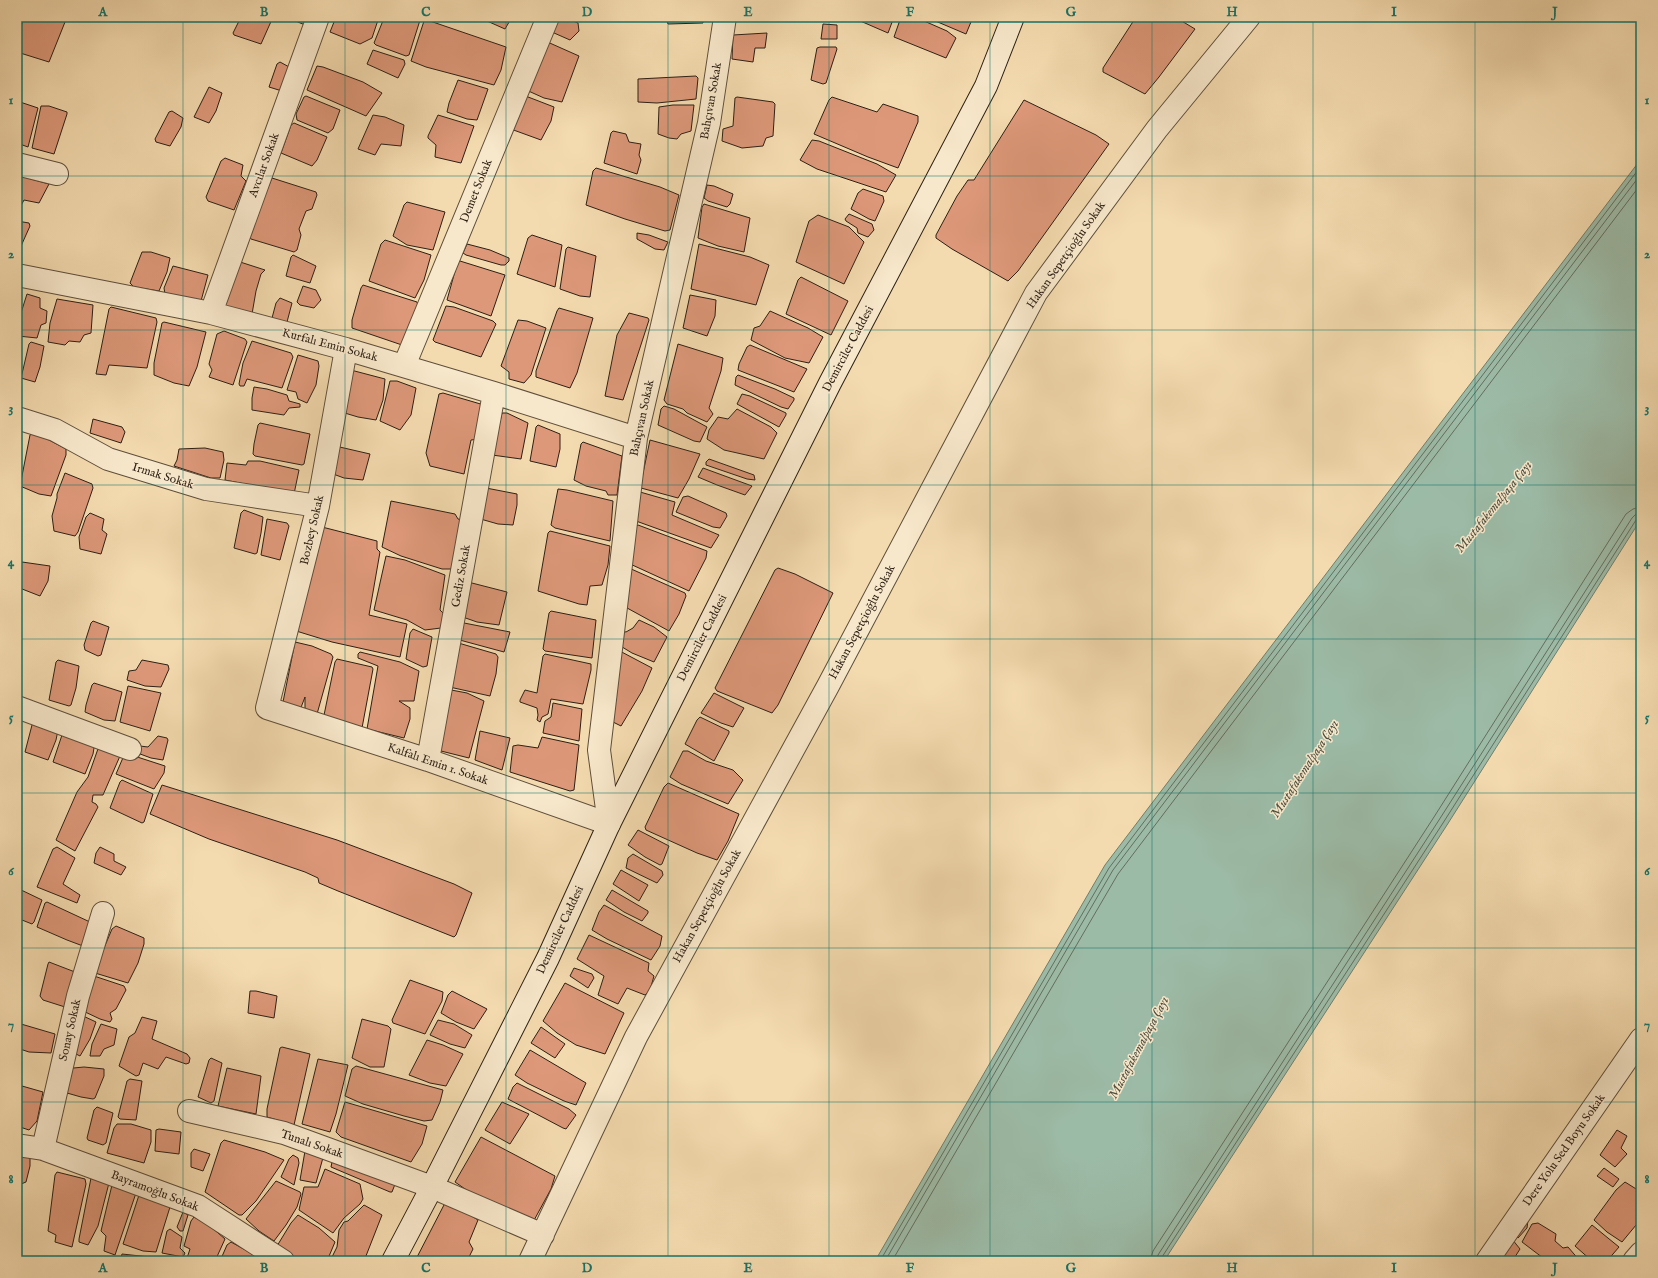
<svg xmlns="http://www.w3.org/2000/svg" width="1658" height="1278" font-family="'IM FELL English',serif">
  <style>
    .water { fill: #9cbba7; stroke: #6f7d6c }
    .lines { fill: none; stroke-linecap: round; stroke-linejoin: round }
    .shore { stroke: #646d5e; stroke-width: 1 }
    .building { fill: #dd9879; stroke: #2c1f14 }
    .street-casing { stroke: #5e4e3b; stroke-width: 24 }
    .secondary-casing { stroke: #2c1f14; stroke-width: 24 }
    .street { stroke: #f8e8cb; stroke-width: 22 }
    .secondary { stroke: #f8e8cb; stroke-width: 22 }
    .grid { fill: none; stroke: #0f766e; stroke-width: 1; stroke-opacity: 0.55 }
    .labels { text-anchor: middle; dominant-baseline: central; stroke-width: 3; stroke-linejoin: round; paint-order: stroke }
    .street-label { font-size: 12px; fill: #2c1f14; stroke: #f8e8cb }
    .water-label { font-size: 13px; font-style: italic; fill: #4e4e40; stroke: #f8e8cb }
    .neatline { fill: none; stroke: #0f766e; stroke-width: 1.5 }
    .grid-label { font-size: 13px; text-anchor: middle; font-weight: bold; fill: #0f766e }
  </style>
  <rect width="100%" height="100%" fill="#f4dbaf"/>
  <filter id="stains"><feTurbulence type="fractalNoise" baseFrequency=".005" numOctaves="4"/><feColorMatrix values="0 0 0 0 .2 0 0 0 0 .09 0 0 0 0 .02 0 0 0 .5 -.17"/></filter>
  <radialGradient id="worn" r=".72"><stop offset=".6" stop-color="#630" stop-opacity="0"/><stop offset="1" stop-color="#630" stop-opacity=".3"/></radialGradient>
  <path class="water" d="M1641,159v360l-194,306 -283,436h-289l230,-396z"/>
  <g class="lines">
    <path class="shore" d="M880,1261l229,-393 532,-702
      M885,1261l228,-391 528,-696
      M892,1261l226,-387 523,-690
      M1150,1261l3,-10 281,-434 192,-303 7,-5 8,-2
      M1156,1261l2,-6 281,-435 193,-302 4,-4 5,-1
      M1161,1261l1,-4 281,-434 193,-303 5,-2"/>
  </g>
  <path class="building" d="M24,17h43l-18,45 -32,-10v-13z
    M241,17h32l-12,27 -27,-9 -1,-2z
    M286,17h26l-7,8z
    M336,17h43l-7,21 -12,6 -30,-12z
    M394,17h27l-12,38 -3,1 -30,-11 -2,-2 10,-25z
    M478,17h34l-7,12z
    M548,17h16l14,6 1,8 -9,9 -25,-11z
    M666,17h37v6l-35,1z
    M859,17h35l-6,16 -30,-13z
    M901,17h14l32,14 9,7 -10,20 -52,-21z
    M926,17h47l-7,17z
    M1136,17h39l20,12 -36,48 -14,17 -42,-22v-4z
    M427,20l79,27 -5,23 -7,15 -68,-18 -15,-6 13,-40z
    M823,24l14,1v14h-16z
    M767,33l-2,15h-10l-2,14 -21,-3 1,-24z
    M543,40l36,16 -17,46 -18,-4 -20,-9z
    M820,47h16l1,2 -11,34 -3,1 -12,-4 6,-32z
    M373,50l31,10 1,4 -7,14 -31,-14z
    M280,62l11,6 -9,23 -13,-4 8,-23z
    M317,66l6,1 40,15 19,11 -16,23 -59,-26z
    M696,76l2,2 -2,21 -39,4 -19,-1v-23z
    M458,80l30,9 -11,31 -10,-1 -20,-7 2,-9z
    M209,87l13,6 -6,18 -7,12 -15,-6z
    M523,95l31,12 -3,14 -10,19 -33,-12z
    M306,96l34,14 -7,19 -5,4 -31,-13 -1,-6 8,-17z
    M737,97l36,5 2,2 -2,32 -7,2 -3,8 -21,2 -20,-7 1,-12 10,-3 2,-28z
    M832,97l45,15 6,-8 35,12v6l-20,46 -30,-11 -54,-23 15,-34z
    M1024,100l72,35 13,9 -91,127 -10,10 -56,-32 -16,-11v-3l21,-39 11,-16h6z
    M20,102l18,6 -10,39 -11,-4v-37z
    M673,105h21l-3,26 -10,3 -4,5 -8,-1 -11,-4 1,-27z
    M41,106h8l18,6v2l-13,40 -22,-6z
    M172,111l11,7 -2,9 -11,19 -14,-4 -1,-3 14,-27z
    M373,115l12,2 19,8 -3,21 -20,-2 -6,11 -17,-6z
    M438,115l36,11 -13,37 -26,-6 1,-12 -8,-7v-2z
    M294,123l33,14 -10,23 -5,6 -31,-13 10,-28z
    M613,131l13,3 3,8 12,2 -2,11 2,5 -4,14 -33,-11 7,-30z
    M812,140l7,1 58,23 19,11 -10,17 -69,-23 -17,-9z
    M225,158l18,7 -2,11 5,5 -12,29 -26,-9 -2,-4 15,-36z
    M596,168l64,19 19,8 -9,35 -5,1 -40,-12 -39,-14 7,-34z
    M17,175l32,9 -10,19 -15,-3 -7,13z
    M272,178l44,14 1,3 -5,14 -6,2 -7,18 2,6 -4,15 -3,2 -43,-13 -3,-4z
    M707,185l7,1 19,8 -3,10 -3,3 -19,-6 -4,-3z
    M863,189l20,7 1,5 -9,20 -6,-2 -18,-10 7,-16z
    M407,202l38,10 -12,38 -26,-5 -14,-9 11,-31z
    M704,204l46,14 -6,34 -26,-6 -20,-8 4,-31z
    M849,214l23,10 2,6 -6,7 -10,-4 -1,-5 -11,-7 -1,-2z
    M818,215l31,12 15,15 -20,42 -48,-22 13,-41z
    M17,221l12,2 1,3 -13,29z
    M637,233l12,2 19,7 -4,8 -9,-1 -18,-10z
    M532,235l30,10 -7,42 -38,-13 11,-36z
    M385,240l46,15 -7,25 -9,18 -46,-17 12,-37z
    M467,244l23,6 19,8v3l-4,4h-4l-35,-10 -3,-2z
    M699,244l51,13 19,8 -13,40 -65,-16z
    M568,247l28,9 -6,41 -10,-1 -20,-7 6,-40z
    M142,252h9l19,6 -3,14 -8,19 -25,-4 -4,-4z
    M293,255l23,11 -6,17 -24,-7 5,-19z
    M237,261l28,9 -4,4 -5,17 -4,23 -27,-7 -3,-5z
    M460,261l45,14 -14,41 -44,-16 10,-36z
    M173,266l35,9 -7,26 -36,-7 -1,-6z
    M801,277l47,24 -17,34 -45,-21 12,-34z
    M363,285l54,17 1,4 -16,39 -50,-17v-8l9,-32z
    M303,286l13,4 5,10 -7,8 -14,-3 -3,-3z
    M27,294l13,4v10l7,3 -1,12 -5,2 -4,13 -19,-2 2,-20z
    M690,295l26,5 -1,16 -8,20 -24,-8z
    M280,298l12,5 -5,19 -3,1 -12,-5 4,-15z
    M57,299l36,6 -2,28 -7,2 -4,7 -11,-1 -4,4 -17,-3 2,-19z
    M446,306l8,1 39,14 3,3 -15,33 -46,-15 -2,-2z
    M111,307l45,11 1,4 -10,46 -38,-3 -3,10 -10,-1 13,-65z
    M559,308l34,10 -16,55 -7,15 -34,-11v-6l21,-60z
    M770,311l38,17 15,9 -14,26 -24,-5 -34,-18 3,-12 6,-2z
    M629,313l19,5 1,2 -26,80 -18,-4 12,-61z
    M518,320l9,1 19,7 -15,47 -7,8 -15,-4v-7l-8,-6z
    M164,322l42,10 -9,35 -8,19 -15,-3 -20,-8v-12l8,-40z
    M224,331l21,8 2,3 -14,43 -24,-8 3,-7 -3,-6 8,-30z
    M252,341l39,12 2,4 -11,31 -35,-9 -3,7h-4l-1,-2 4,-21z
    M31,342l13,4 -4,21 -5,15 -14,-4 8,-34z
    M678,344l45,14 -2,13 -12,37 4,6 -6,8 -20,-9 -4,-4 -16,-5 -3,-4z
    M750,345l57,24 -13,23 -56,-22 1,-6 8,-17z
    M298,355l20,6 1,5 -3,19 -9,18 -9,-4 -2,-7 -9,-2z
    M347,369l38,10 -2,21 -7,20 -18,-3 -20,-6z
    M738,375l37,14 19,9v2l-6,9 -7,-2 -46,-22 1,-8z
    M390,381h7l19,7 -5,27 -11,15 -20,-9z
    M254,387l13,2 20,6 2,6 11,3v3l-11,1 -5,7 -32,-5v-12z
    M443,393l41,12 -5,34 -8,1 -7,34 -34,-8 -4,-13 13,-59z
    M742,394l8,2 36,17v2l-7,12 -42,-23z
    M664,406l10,3 33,18 -7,15 -6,-1 -36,-16 3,-16z
    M737,409l34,18 6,6 -13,26 -40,-9 -17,-11 2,-9 9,-13 10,2z
    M502,413h5l21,10 -7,36 -29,-4z
    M93,419l29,8 3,5 -4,11 -31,-10z
    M260,423l50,11 -6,30 -2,1 -47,-9 -2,-2 1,-10 4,-19z
    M538,425l22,9v15l-4,18 -26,-6 6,-34z
    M34,432l32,17v6l-15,41 -12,-2 -19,-8 10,-51z
    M650,440l50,14 -11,25 -11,19 -37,-10 1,-10z
    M583,442l39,14 -5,39h-9l-2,-4 -20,-5 -12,-6 7,-36z
    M331,445l39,9 -7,26 -19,-2 -19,-7z
    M205,448l18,4 1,8 -4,18h-9l-37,-12 3,-6 2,-11z
    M709,459l45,16 1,5 -8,-1 -41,-14v-3z
    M248,461h12l39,9 -5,24 -69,-14 2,-17 19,2z
    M703,468l49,18 -7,9 -28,-10 -19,-8z
    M65,473l27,11 1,4 -15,44 -3,4 -21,-5 -2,-15 5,-18v-4z
    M486,488l31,6v11l-4,20 -15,-1 -21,-6z
    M558,489l9,1 46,11 -3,40 -55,-13 -4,-3z
    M640,492l35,10 -3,13 47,20 -8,13 -75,-27z
    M688,496l38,17 1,3 -7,12 -7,-1 -37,-15 7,-15z
    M391,501l64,13 3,5 7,2 -10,48h-13l-41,-13 -19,-9z
    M244,510l19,7 -2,16 -4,20 -2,1 -21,-6 7,-35z
    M90,513l14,6 -2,11 5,4 -6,20 -21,-5 -1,-12 7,-20z
    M267,519l20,4 2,3 -9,34 -19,-5z
    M638,525l69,26 -1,7 -17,33 -61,-28 6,-35z
    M322,527l55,14v8l3,3 -11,63 38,9 -7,33 -68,-15 -39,-12z
    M550,531l60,15 -2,19 -6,20 -12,1 -3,19 -8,-1 -41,-13 10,-58z
    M386,556l19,4 40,15 -5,35 5,5 -4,13 -16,2 -18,-10 -33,-10z
    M22,562l28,4 -2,15 -8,15 -23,-9v-14z
    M629,568l56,25 1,3 -7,18 -10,17 -51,-28z
    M778,568l17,6 38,19 -55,112 -6,8 -55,-22 -2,-3 60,-118z
    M468,582l39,10 -8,33 -22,-3 -20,-7z
    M551,611l45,9 -4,38 -47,-7 -2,-2 6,-36z
    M639,620l15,7 13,10 -13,25 -22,-9 -18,-11 3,-12 9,2 7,-4z
    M93,621l16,6 -8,28 -3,1 -13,-6 -1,-5 7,-22z
    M459,622l51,10 -6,20 -48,-13z
    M413,629l19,8 -5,29 -4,1 -17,-8 4,-26z
    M295,642l17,4 19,8 2,3 -16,57 -12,-3v-14l-5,13 -18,-3z
    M455,642l41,12 2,3 -2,17 -6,22 -45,-10z
    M616,649l36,19 -10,23 -21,35 -16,-8z
    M360,652l40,10 19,9 -5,30h-15l11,7v11l-6,19 -37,-9 11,-63 -20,-8v-4z
    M545,654l46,10v6l-8,34 -32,-5 -3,15 -6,3 -2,5 -3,-2 1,-5 -1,-7 -17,-6v-2l5,-10 12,3 6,-37z
    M337,659l35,8 1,2 -11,59 -39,-8 12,-58z
    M58,660l21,6 -3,22 -5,17 -2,1 -20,-6 7,-38z
    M142,660l26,5 1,4 -8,18 -16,-1 -18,-6 2,-9 7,-1z
    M94,683l28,9 -7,29 -11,-1 -19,-8 1,-7 6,-20z
    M128,686l33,7 -11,38 -30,-9z
    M446,689l21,4 17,8 -15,57 -36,-9z
    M714,693l30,15 -11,19 -12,-4 -20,-10z
    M553,703l29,6 -3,32 -36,-8 2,-12 6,-4z
    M700,717l29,14v2l-15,28 -29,-17 12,-24z
    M35,722l23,8 -2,10 -8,20 -23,-8 7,-27z
    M480,731l30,7 -8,32 -27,-10z
    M62,735l33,7 -2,12 -8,20 -32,-12z
    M158,736l9,2 1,2 -5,20 -12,-2 -19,-7v-6l16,2z
    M542,737l37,8 -5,45 -4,1 -60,-19 3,-26 5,-1 20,3z
    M99,746l21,10 -17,39h-10l-1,7 4,2 2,3 -23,44 -19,-11 21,-48 11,-15z
    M683,751h5l18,10 27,9 10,10 -15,24 -47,-20 -11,-7z
    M125,753l40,13 -1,7 -10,16 -38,-15z
    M122,780l31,14 -9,28 -2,1 -32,-15 10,-26z
    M668,783l71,31 -11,27 -11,19 -20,-7 -51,-23 -1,-3 19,-40z
    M162,785l175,55 117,44 18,9 -16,42 -2,2 -116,-46 -19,-8 -1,-5 -13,-6 -96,-33 -59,-25z
    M638,830l31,16 -7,18 -2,1 -15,-8 -17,-12z
    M57,847l18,11 -12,26 17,11 -3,8 -40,-16 16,-38z
    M100,847l14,7v7l12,6 -5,8 -27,-12 2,-10z
    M633,854l29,17 1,4 -6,8 -31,-15 2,-10z
    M621,870l27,15 -9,16 -26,-17z
    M17,888l25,12 -8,22 -2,2 -15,-6z
    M612,890l36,21v2l-6,8 -18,-9 -18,-12z
    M47,902l43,20 -7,24 -16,-6 -30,-13 8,-24z
    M604,905l58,31 -2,10 -9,14 -44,-21 -15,-9 7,-18z
    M116,926l28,12v6l-6,19 -10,20 -33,-10 1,-6 16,-38z
    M589,935l60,28 -1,8 6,5 -4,14 -5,5 -18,-7 -9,16 -20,-9 6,-19 -27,-17z
    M49,962l26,10 -10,35 -22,-7 -3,-4 8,-32z
    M574,968l18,6 2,4 -6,10 -18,-12z
    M94,976l30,10 2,4 -10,19 -6,4 2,6 -2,3 -10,-3 -19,-9z
    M410,980l33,12 -1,9 -17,33 -32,-11 -1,-3z
    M565,983l59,30 -19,41 -29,-9 -19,-12 -14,-12z
    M250,991h6l21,5 -3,22 -26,-5z
    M452,991l35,18 -13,20 -18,-7 -15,-9 7,-18z
    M81,1015l15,7 -6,17 -10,17 -12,-6z
    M142,1017l15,4 -5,18 35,15 3,4 -1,5 -3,1 -20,-7 -8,12 -15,-6 -4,12 -3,1 -17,-10 10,-29 6,-4z
    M362,1019l26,7 3,3 -7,38h-14l-18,-9z
    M438,1020l16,4 18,11 -7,13 -15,-4 -20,-9z
    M21,1024l34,10 -4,19 -22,-1 -12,-4v-22z
    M101,1024l16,5 -3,16 -10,4 -4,7h-10l2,-12z
    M541,1027l24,17 -10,14 -24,-15z
    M427,1040l16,5 20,9 -17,32 -16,-3 -21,-8z
    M282,1047l28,7 -16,71 -27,-8v-8l13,-61z
    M530,1050l56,33 -10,22 -12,-4 -37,-18 -12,-8z
    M211,1058l11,5 -8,38 -3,2 -13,-6 11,-37z
    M318,1059l30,6 -12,49 -6,18 -28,-8z
    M356,1066l87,24 -3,12 -8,18 -8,1 -20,-5 -41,-12 -18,-8 7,-27z
    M84,1067l20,2v7l-9,22 -2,1 -12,-2 -21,-6 3,-22z
    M227,1068l34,8 -5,38 -38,-8z
    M130,1079l12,2 -6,39 -16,-1 -2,-2 9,-36z
    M517,1083l52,26 7,6 -10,14 -3,-1 -55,-29 5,-12z
    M22,1086l21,6 -6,29 -8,9 -12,-4v-21l3,-18z
    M345,1102l82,24 -5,18 -11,18 -70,-25 -5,-5z
    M502,1102l27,12 -19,30 -25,-14z
    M97,1107l16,6 -7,30 -3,2 -15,-5 -1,-2 7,-28z
    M117,1124h14l20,6v12l-7,21 -37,-10 7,-25z
    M159,1129l22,3 -2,22 -24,-3 1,-21z
    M1617,1130l10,6 -6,12 6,6 -12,13 -15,-12z
    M481,1137l74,39 -4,13 -19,35 -64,-33 -13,-9z
    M224,1140l41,12 19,8 -28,41 -14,14h-3l-34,-23 16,-49z
    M194,1149l16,5 -7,17 -12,-4v-14z
    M305,1151l19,3 -8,29 -16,-3z
    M17,1152l13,1v13l-4,16 -5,2 -4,14z
    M293,1155l5,3 1,5 -5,22 -13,-8 8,-18z
    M332,1162l65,17 -5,13h-2l-59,-25z
    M1604,1168l15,11 -6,8 -16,-11z
    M325,1169l35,15 3,15 -3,5 -16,14 -11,15 -34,-23 5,-23h14z
    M57,1172l28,7 1,5 -14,63 -17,-5 1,-7 -8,-4 7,-56z
    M91,1178l18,5 -11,43 -10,19 -9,-3v-3z
    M276,1181l24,11 1,2 -4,13 -11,18 -12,16 -15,-10 -13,-12z
    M1625,1182l16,10v27l-19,23 -15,-10 -13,-12 22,-30z
    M112,1185l24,8 -21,62 -11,-4 2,-15 -5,-5z
    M140,1192l30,15 -14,45 -13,-1 -20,-7z
    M445,1203l12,4 21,13 -9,22 4,7 -6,12h-52z
    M364,1205l18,10 -18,46h-34l7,-14 2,-17 5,-8 4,-1z
    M183,1212l5,3 -5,16h-3l-3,-4z
    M298,1215l21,13 16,14 -8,19h-29l-21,-15 14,-23z
    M194,1217l16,9 15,13 -10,22h-29l4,-12 -6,-3 7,-25z
    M1528,1220l-1,8 -9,10 -4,-4z
    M1538,1223l18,11 -1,7 8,7 5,-1 12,14h-33l-25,-19 10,-18z
    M1592,1225l27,22 -12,14h-15l-17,-15z
    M170,1229l12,8 -2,11 5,5 -2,4 -21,-4 5,-22z
    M1512,1239l8,10 -7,11 -18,1z
    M231,1242l27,15 -2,4h-36l7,-16z
    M122,1254l37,4v3h-39z"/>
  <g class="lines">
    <defs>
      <path id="street" d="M17,164l40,10
        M17,275l194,38 135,36 148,44 142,45
        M211,313l107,-296
        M346,349l-28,157 -51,202 161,52 181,64 -10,-74 37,-312 73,-315 16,-106
        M404,366l144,-349
        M17,418l38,12 53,29 98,30 112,17
        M17,707l113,42
        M428,760l66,-367
        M189,1111l95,22 148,54 111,48
        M17,1145l26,4 155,57 85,55
        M43,1149l35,-153 25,-83
        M530,1261l106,-224 192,-351 208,-393 121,-164 92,-112
        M1487,1261l154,-222
        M1634,1261l7,-8"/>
      <path id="secondary" d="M393,1261l39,-74 116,-229 61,-134 221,-441 156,-297 27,-69"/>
    </defs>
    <use href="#street" class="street-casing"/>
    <use href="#secondary" class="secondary-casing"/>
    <use href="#street" class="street"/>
    <use href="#secondary" class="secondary"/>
  </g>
  <path class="grid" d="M183,17v1244M345,17v1244M506,17v1244M668,17v1244M829,17v1244M990,17v1244M1152,17v1244M1313,17v1244M1475,17v1244M17,176h1624M17,330h1624M17,485h1624M17,639h1624M17,793h1624M17,948h1624M17,1102h1624"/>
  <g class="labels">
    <g class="street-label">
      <text transform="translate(711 101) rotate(-80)">Bahçıvan Sokak</text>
      <text transform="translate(264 165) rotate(-70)">Avcılar Sokak</text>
      <text transform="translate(476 191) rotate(-68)">Demet Sokak</text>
      <text transform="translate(1066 255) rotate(-55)">Hakan Sepetçioğlu Sokak</text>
      <text transform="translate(330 345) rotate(15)">Kurfalı Emin Sokak</text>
      <text transform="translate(848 349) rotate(-62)">Demirciler Caddesi</text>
      <text transform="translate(642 418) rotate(-78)">Bahçıvan Sokak</text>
      <text transform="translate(163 476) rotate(17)">Irmak Sokak</text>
      <text transform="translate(312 530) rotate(-77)">Bozbey Sokak</text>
      <text transform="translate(461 576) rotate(-80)">Gediz Sokak</text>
      <text transform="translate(862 622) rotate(-62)">Hakan Sepetçioğlu Sokak</text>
      <text transform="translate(702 638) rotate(-63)">Demirciler Caddesi</text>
      <text transform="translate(438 764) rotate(19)">Kalfalı Emin 1. Sokak</text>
      <text transform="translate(707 906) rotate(-61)">Hakan Sepetçioğlu Sokak</text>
      <text transform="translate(560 930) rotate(-65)">Demirciler Caddesi</text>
      <text transform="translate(70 1030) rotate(-77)">Sonay Sokak</text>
      <text transform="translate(312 1144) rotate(19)">Tunalı Sokak</text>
      <text transform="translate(1564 1150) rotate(-55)">Dere Yolu Sed Boyu Sokak</text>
      <text transform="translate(155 1191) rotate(21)">Bayramoğlu Sokak</text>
    </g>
    <g class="water-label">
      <text transform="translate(1494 507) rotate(-51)">Mustafakemalpaşa Çayı</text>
      <text transform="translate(1305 769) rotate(-57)">Mustafakemalpaşa Çayı</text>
      <text transform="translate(1139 1048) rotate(-62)">Mustafakemalpaşa Çayı</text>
    </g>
  </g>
  <rect width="1658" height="1278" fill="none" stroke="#f4dbaf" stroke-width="44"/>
  <rect x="22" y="22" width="1614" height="1234" class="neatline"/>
  <g class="grid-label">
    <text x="103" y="16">A</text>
    <text x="264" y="16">B</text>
    <text x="426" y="16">C</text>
    <text x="587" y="16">D</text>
    <text x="748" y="16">E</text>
    <text x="910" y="16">F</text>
    <text x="1071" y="16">G</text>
    <text x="1232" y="16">H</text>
    <text x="1394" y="16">I</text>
    <text x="1555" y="16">J</text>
    <text x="11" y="104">1</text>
    <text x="1647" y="104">1</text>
    <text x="11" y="258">2</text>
    <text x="1647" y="258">2</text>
    <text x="11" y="412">3</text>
    <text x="1647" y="412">3</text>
    <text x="11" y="566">4</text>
    <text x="1647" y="566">4</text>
    <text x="11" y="721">5</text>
    <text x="1647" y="721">5</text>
    <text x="11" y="875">6</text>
    <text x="1647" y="875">6</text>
    <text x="11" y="1029">7</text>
    <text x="1647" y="1029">7</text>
    <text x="11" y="1183">8</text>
    <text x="1647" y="1183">8</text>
    <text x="103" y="1272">A</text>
    <text x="264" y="1272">B</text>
    <text x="426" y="1272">C</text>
    <text x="587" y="1272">D</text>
    <text x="748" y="1272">E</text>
    <text x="910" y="1272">F</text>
    <text x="1071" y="1272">G</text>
    <text x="1232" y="1272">H</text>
    <text x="1394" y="1272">I</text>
    <text x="1555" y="1272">J</text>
  </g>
  <rect width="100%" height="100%" filter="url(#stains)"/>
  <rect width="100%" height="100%" fill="url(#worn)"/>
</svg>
